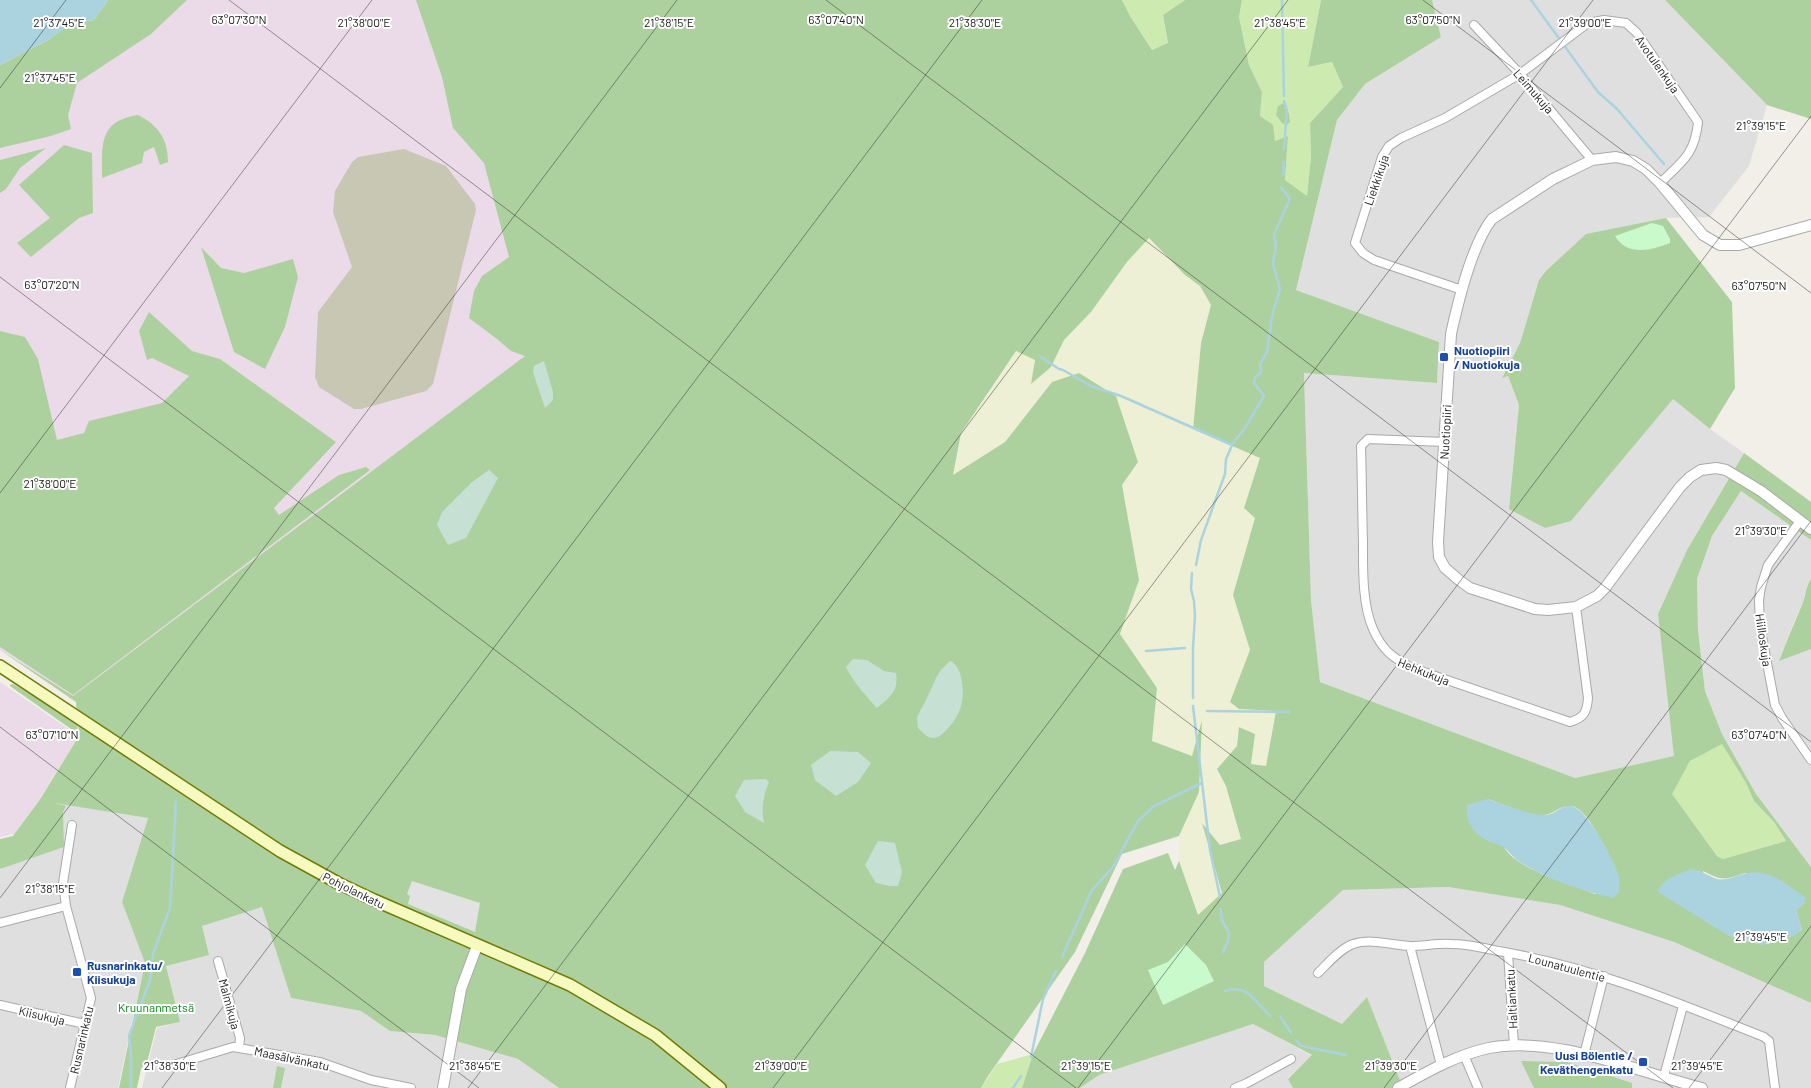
<svg xmlns="http://www.w3.org/2000/svg" width="1811" height="1088" font-family="Barlow,sans-serif">
  <style>
    .residential { fill: #e0dfdf }
    .industrial { fill: #ebdbe8 }
    .construction { fill: #c7c7b4 }
    .farmland { fill: #eef0d5 }
    .grass { fill: #cdebb0 }
    .forest { fill: #add19e; fill-rule: evenodd }
    .wetland { fill: #c6e0d4 }
    .park { fill: #c8facc }
    .parking { fill: #e2e2e2 }
    .water { fill: #aad3df }
    .lines { fill: none; stroke-linecap: round; stroke-linejoin: round }
    .stream { stroke: #aad3df; stroke-width: 2.5 }
    .minor-casing { stroke: #a9a9a9; stroke-width: 10 }
    .tertiary-casing { stroke: #a9a9a9; stroke-width: 12 }
    .secondary-casing { stroke: #707d05; stroke-width: 14 }
    .minor { stroke: #fff; stroke-width: 8 }
    .tertiary { stroke: #fff; stroke-width: 10 }
    .secondary { stroke: #f7fabf; stroke-width: 11 }
    .ticks { fill: none; stroke: #222; stroke-width: 1; stroke-opacity: 0.45 }
    .transit-dot { fill: #1a4fb4; stroke: #fff; stroke-width: 2 }
    .labels { text-anchor: middle; dominant-baseline: central; stroke-width: 4; stroke-linejoin: round; paint-order: stroke }
    .street-label { font-size: 12px; fill: #222; stroke: #fff }
    .transit-label { font-size: 12px; font-weight: bold; fill: #164399; stroke: #fff; text-anchor: start }
    .park-label { font-size: 12px; fill: #0c8416; stroke: #fff }
    .ticks-label { font-size: 12px; text-anchor: middle; fill: #222; stroke: #fff; stroke-width: 4; stroke-linejoin: round; paint-order: stroke }
  </style>
  <rect width="100%" height="100%" fill="#f2efe9"/>
  <path class="residential" d="M1432,0h233l102,105 -18,61 -40,51 -43,1 -127,62 -19,63 -18,34 6,-1 11,29 -10,104 62,12 102,-123 37,31 34,24 -57,97 -29,64 17,142 -100,22 -255,-96 -9,-82 -7,-227 133,10 2,-41 -143,-52 41,-170 28,-36 76,-47z
    M1741,491l70,49v39l-4,6 -4,18 -9,19 -15,38 32,-11v218l-55,-73 -34,-60 -17,-43 -7,-61 -1,-51 15,-43z
    M39,800l109,18 -26,84 23,61 -27,125h-118v-217l14,-37z
    M1448,887l112,18 114,37 137,61v85h-179v-4l-65,-22 -45,-1 12,27h-131l-36,-91 -25,28 -78,-39v-24l79,-72z
    M262,906l29,92 70,13 30,20 44,4 83,24 41,29h-417l15,-60 23,-6 -14,-56 36,-40z
    M1253,1024l59,32 -24,22 5,10h-213l19,-13z"/>
  <path class="industrial" d="M145,0h298l100,343 -470,354 -73,-47v-564z
    M0,682l79,54 -40,64 -25,34 -14,3z"/>
  <path class="construction" d="M404,149l42,17 29,38 1,6 -43,174 -7,7 -65,18h-7l-35,-22 -4,-10 3,-65 34,-45 -19,-55 2,-21 17,-29 6,-5z"/>
  <path class="farmland" d="M1149,238l36,37 15,11 11,19 -10,38 -8,86 67,29 -16,50 12,10 -23,77 17,55 -20,52 9,7 37,2 -10,55 -16,-2 5,-30 -16,-7 -2,19 -20,23 9,17 15,53 -21,6 -17,-20 19,68 -24,23 -19,-55v-25l20,-44 3,-69 -10,33 -40,-15 5,-53 -37,-54 19,-54 -17,-95 16,-23 -59,-89 -27,9 -47,60 -53,34 9,-43 55,-82 20,9 -4,23 19,-16 13,-27 27,-28 36,-50z"/>
  <path class="grass" d="M1122,0h63l-22,15 5,29 -16,6 -22,-34z
    M1242,0h79l-13,67 24,-5 11,25 -33,36 1,34 -4,40 -22,-17 3,-44 -13,5 -15,-25 2,-24 -13,-27 -10,-48z
    M1722,743l24,40 8,18 20,21 12,19 -63,18 -6,-3 -46,-62 19,-33z
    M1033,1054l-11,34h-41l16,-24z"/>
  <path class="forest" d="M108,0h79l-36,34 -74,49 -9,32 3,14 -20,7 -51,12v-83l48,-25 22,-16 24,-4z
    M416,0h706l8,16 22,34 16,-7 -5,-28 22,-15h57l-3,17 10,48 13,27 -2,24 13,9 2,16 13,-5 -3,44 22,16 4,-39 -1,-34 33,-36 -11,-25 -24,5 13,-67h111l9,37 -76,47 -28,36 -41,170 143,52 -2,41 -133,-10 7,227 9,82 255,96 99,-22 -16,-142 29,-64 57,-97 67,49v38l-70,-49 -29,45 -15,43 1,51 7,61 17,43 34,60 55,73v136l-137,-61 -114,-37 -112,-18 -105,3 -79,72v24l78,38 25,-27 36,91h-110l-5,-9 24,-24 -59,-31 -154,51 -19,13h-58l11,-34 52,-101 38,-84 45,-16 7,17 4,-9 19,54 24,-22 -20,-70 18,22 21,-6 -15,-53 -9,-17 20,-23 2,-19 16,7 -4,30 15,2 10,-55 -37,-2 -9,-7 20,-52 -17,-55 22,-77 -11,-10 16,-50 -67,-29 8,-86 10,-38 -11,-19 -15,-11 -36,-37 -22,24 -36,50 -27,28 -13,27 -20,17 4,-24 -19,-9 -55,82 -8,42 52,-33 47,-60 27,-9 37,23 22,66 -16,23 17,95 -19,54 37,54 -5,53 40,15 10,-36 -3,72 -20,44 -57,18 -47,98 -87,124 -7,12h-422l-41,-29 -83,-24 -45,-4 -29,-20 -70,-13 -29,-91 -60,19 7,29 -43,11 14,56 -24,5 -8,32 -7,10 -4,19h-18l26,-125 -23,-61 26,-84 -94,-15 12,3 -3,6 1,35 -64,22v-30l13,-3 26,-35 40,-65 -3,-34 -76,-52 73,46 452,-340 -14,-5 -14,-12 -28,-21 5,-27 8,-15 27,-19 -25,-94 -31,-35 -11,-51zM1722,744l24,39 8,18 20,21 12,19 -63,18 -6,-3 -45,-62 18,-33zM1488,799c15,5 31,13 47,16 18,3 22,-10 36,-9 18,1 41,56 48,71l-24,17c-24,-10 -78,-24 -91,-47 -7,-12 -12,-35 -16,-48zM1703,871c19,10 22,9 42,2l59,30 -8,7 6,20c-8,6 -33,16 -42,14 -17,-2 -33,-10 -48,-19z
    M1665,0h146v119l-44,-14z
    M1284,103l5,11 1,8 -3,3 -5,-2 -6,-8 2,-9z
    M138,115c20,10 30,24 30,47l-8,3 -6,-18 -10,5 -2,11 -40,15c0,-32 -4,-57 36,-63z
    M64,145l28,8 1,60 -14,5 -48,39 -14,-14 33,-25 -31,-33z
    M46,148l-26,20 -14,21 -6,4v-33z
    M1666,218l66,84 3,86 -25,41 -37,-30 -102,122 -26,7 -36,-19 10,-104 -11,-29 -6,2 18,-35 19,-63 7,-9 40,-37z
    M201,247l20,21 23,5 49,-14 5,18 -13,50 -20,42 -31,-17z
    M149,312l43,39 28,8 116,83 -62,66 5,7 60,-40 27,-8 4,3 -297,225 -73,-48v-316l25,6 13,22 19,81 27,-7 5,-12 73,-18 27,-27 -37,-18 -5,2 -8,-29z
    M1811,579v70l-32,12c7,-19 15,-37 23,-56 4,-9 3,-18 9,-26z
    M13,684l62,36 2,1 1,13 -68,-48v-1z
    M1521,1061l46,1 65,21v5h-98z
    M277,1066l8,2 -4,20h-8z"/>
  <path class="wetland" d="M544,361l9,31v8l-8,8 -12,-36 1,-6z
    M489,470l9,8 -32,60 -18,7 -11,-20 5,-13 30,-30z
    M853,659l14,1 17,11 12,2c3,18 -6,24 -19,35 -12,-13 -23,-25 -31,-41z
    M950,661c13,5 15,33 11,45 -2,9 -16,31 -27,32 -6,1 -12,-6 -16,-10l-1,-11 9,-17 10,-22 5,-8z
    M830,751l28,1 13,11 -13,19 -22,14 -21,-16 -4,-15z
    M766,779l3,3c-6,14 -8,27 -5,41l-19,-11 -10,-16 9,-16z
    M878,841l17,2 7,29 -4,14h-8l-14,-3 -11,-18z"/>
  <path class="park" d="M1652,223l11,3 7,13v4c-18,7 -43,14 -55,-7z
    M1185,944l21,21 8,16 -51,24 -15,-35 20,-8z"/>
  <path class="parking" d="M412,881l68,22 -5,29 -67,-28 2,-8 -3,-2z"/>
  <path class="water" d="M0,0h108l-14,20 -24,4 -22,16 -48,25z
    M1488,799c18,6 39,16 58,16 10,0 17,-13 28,-8 15,6 41,54 45,70 1,4 0,10 0,15l-6,6c-31,-7 -70,-20 -96,-38 -5,-4 -9,-10 -14,-13 -5,-3 -10,-4 -15,-6 -16,-8 -22,-19 -21,-36z
    M1692,869c10,2 17,7 25,10 10,2 18,-3 27,-5 24,-7 44,11 62,24l-2,5 -8,7 6,20 -7,5 -33,10 -33,-9 -71,-44c4,-14 21,-18 34,-23z"/>
  <g class="lines">
    <path class="stream" d="M1282,0l2,96
      M1531,0l67,92 19,17 47,55
      M1284,149l3,-39 -3,-9
      M1283,175l1,-13
      M1041,357l18,12 4,1 28,16 30,10 111,49
      M1196,565l5,-25 24,-66 1,-15 7,-16 12,-15 19,-32 -10,-13 1,-5 6,-6 -1,-8 7,-12 5,-36 8,-27 -7,-25 3,-19 -2,-11 16,-35 -9,-12
      M1192,573l-1,16 3,12 1,15 -2,32v50
      M1146,651l39,-3
      M1193,706l17,144 10,47
      M1207,711l82,1
      M1221,909c-2,24 17,14 2,43
      M1062,957l30,-67 21,-23 25,-46 16,-15 48,-23
      M1225,991c21,-8 31,11 45,25
      M1280,1016l11,17
      M1296,1040l5,6 45,9
      M1031,1057l12,-58 13,-28
      M131,1088v-33l-2,-19 21,-56 3,-26 17,-46 6,-106
      M1013,1088l8,-12"/>
    <defs>
      <path id="minor" d="M1474,25l46,49 72,86
        M1462,290l-88,-30 -11,-7 -8,-10 27,-86 7,-11 12,-8 44,-20 75,-44 68,-51 16,-3 22,3 11,10 61,89c-3,32 -16,40 -38,61
        M1445,442l-77,-3 -7,7c1,32 1,64 2,96 0,26 -1,62 10,87 9,21 20,29 39,39l158,54c14,-4 17,-10 18,-24l-12,-91
        M1800,521l-32,44 -7,22 -2,13 1,26 15,79 7,13 29,42
        M0,923l66,-17
        M1410,946l31,119
        M1508,953l6,92
        M218,961l22,77 -1,10
        M1318,973c10,-10 22,-24 35,-29 18,-6 39,1 57,2 14,0 28,-3 42,-2 17,0 35,5 52,8 92,16 174,51 260,85l5,4 6,47
        M0,1005l85,19
        M1464,1055l14,33
        M1584,1055l20,-79
        M173,1065l60,-18 87,15 51,18 40,8
        M1664,1076l19,-70
        M70,1088l21,-90 -25,-92 -3,-23 9,-58
        M1235,1088l12,-5 44,-24"/>
      <path id="tertiary" d="M1811,225l-72,20h-19l-17,-10 -43,-52 -14,-14 -13,-8 -17,-4 -24,3 -8,4 -31,15 -61,40c-20,25 -34,83 -41,115l-13,208 1,15 6,11 14,12 11,8 65,21 13,1 28,-3 21,-11 8,-8 75,-101 10,-10 11,-7 15,-2 10,2 35,21 50,38
        M443,1088l18,-99 16,-43
        M1398,1088c29,-16 58,-33 91,-40 67,-13 148,24 213,40"/>
      <path id="secondary" d="M0,666l280,185 60,33 34,16 196,85 85,50 65,53"/>
    </defs>
    <use href="#minor" class="minor-casing"/>
    <use href="#tertiary" class="tertiary-casing"/>
    <use href="#secondary" class="secondary-casing"/>
    <use href="#minor" class="minor"/>
    <use href="#tertiary" class="tertiary"/>
    <use href="#secondary" class="secondary"/>
  </g>
  <path class="ticks" d="M229,0l1444,1088M826,0l985,742M1423,0l388,293M0,88l66,-88M0,277l1076,811M0,493l372,-493M0,727l479,361M0,898l677,-898M162,1088l820,-1088M468,1088l820,-1088M773,1088l820,-1088M1078,1088l733,-972M1384,1088l427,-567M1689,1088l122,-162"/>
  <g class="transit-dot">
    <rect x="1439" y="352" width="10" height="10" rx="2.5"/>
    <rect x="72" y="967" width="10" height="10" rx="2.5"/>
    <rect x="1638" y="1057" width="10" height="10" rx="2.5"/>
  </g>
  <g class="labels">
    <g class="street-label">
      <text transform="translate(1658 64) rotate(55)">Avotulenkuja</text>
      <text transform="translate(1534 91) rotate(49)">Leimukuja</text>
      <text transform="translate(1376 180) rotate(-71)">Liekkikuja</text>
      <text transform="translate(1445 432) rotate(-87)">Nuotiopiiri</text>
      <text transform="translate(1764 640) rotate(82)">Hiilloskuja</text>
      <text transform="translate(1424 671) rotate(22)">Hehkukuja</text>
      <text transform="translate(354 890) rotate(26)">Pohjolankatu</text>
      <text transform="translate(1567 967) rotate(15)">Lounatuulentie</text>
      <text transform="translate(1511 999) rotate(-93)">Haltiankatu</text>
      <text transform="translate(230 1004) rotate(75)">Malmikuja</text>
      <text transform="translate(42 1015) rotate(13)">Kiisukuja</text>
      <text transform="translate(81 1040) rotate(-77)">Rusnarinkatu</text>
      <text transform="translate(292 1058) rotate(12)">Maasälvänkatu</text>
    </g>
    <g class="transit-label">
      <text x="1454" y="350">Nuotiopiiri<tspan x="1454" dy="14">/ Nuotiokuja</tspan></text>
      <text x="87" y="965">Rusnarinkatu/<tspan x="87" dy="14">Kiisukuja</tspan></text>
      <text x="1633" y="1055" text-anchor="end">Uusi Bölentie /<tspan x="1633" dy="14">Keväthengenkatu</tspan></text>
    </g>
    <g class="park-label">
      <text x="156" y="1007">Kruunanmetsä</text>
    </g>
  </g>
  <g class="ticks-label">
    <text x="239" y="24">63°07'30"N</text>
    <text x="836" y="24">63°07'40"N</text>
    <text x="1433" y="24">63°07'50"N</text>
    <text x="59" y="27">21°37'45"E</text>
    <text x="364" y="27">21°38'00"E</text>
    <text x="669" y="27">21°38'15"E</text>
    <text x="975" y="27">21°38'30"E</text>
    <text x="1280" y="27">21°38'45"E</text>
    <text x="1585" y="27">21°39'00"E</text>
    <text x="50" y="82">21°37'45"E</text>
    <text x="1761" y="130">21°39'15"E</text>
    <text x="52" y="289">63°07'20"N</text>
    <text x="1759" y="290">63°07'50"N</text>
    <text x="50" y="488">21°38'00"E</text>
    <text x="1761" y="535">21°39'30"E</text>
    <text x="52" y="739">63°07'10"N</text>
    <text x="1759" y="739">63°07'40"N</text>
    <text x="50" y="893">21°38'15"E</text>
    <text x="1761" y="941">21°39'45"E</text>
    <text x="170" y="1070">21°38'30"E</text>
    <text x="475" y="1070">21°38'45"E</text>
    <text x="781" y="1070">21°39'00"E</text>
    <text x="1086" y="1070">21°39'15"E</text>
    <text x="1391" y="1070">21°39'30"E</text>
    <text x="1697" y="1070">21°39'45"E</text>
  </g>
</svg>
